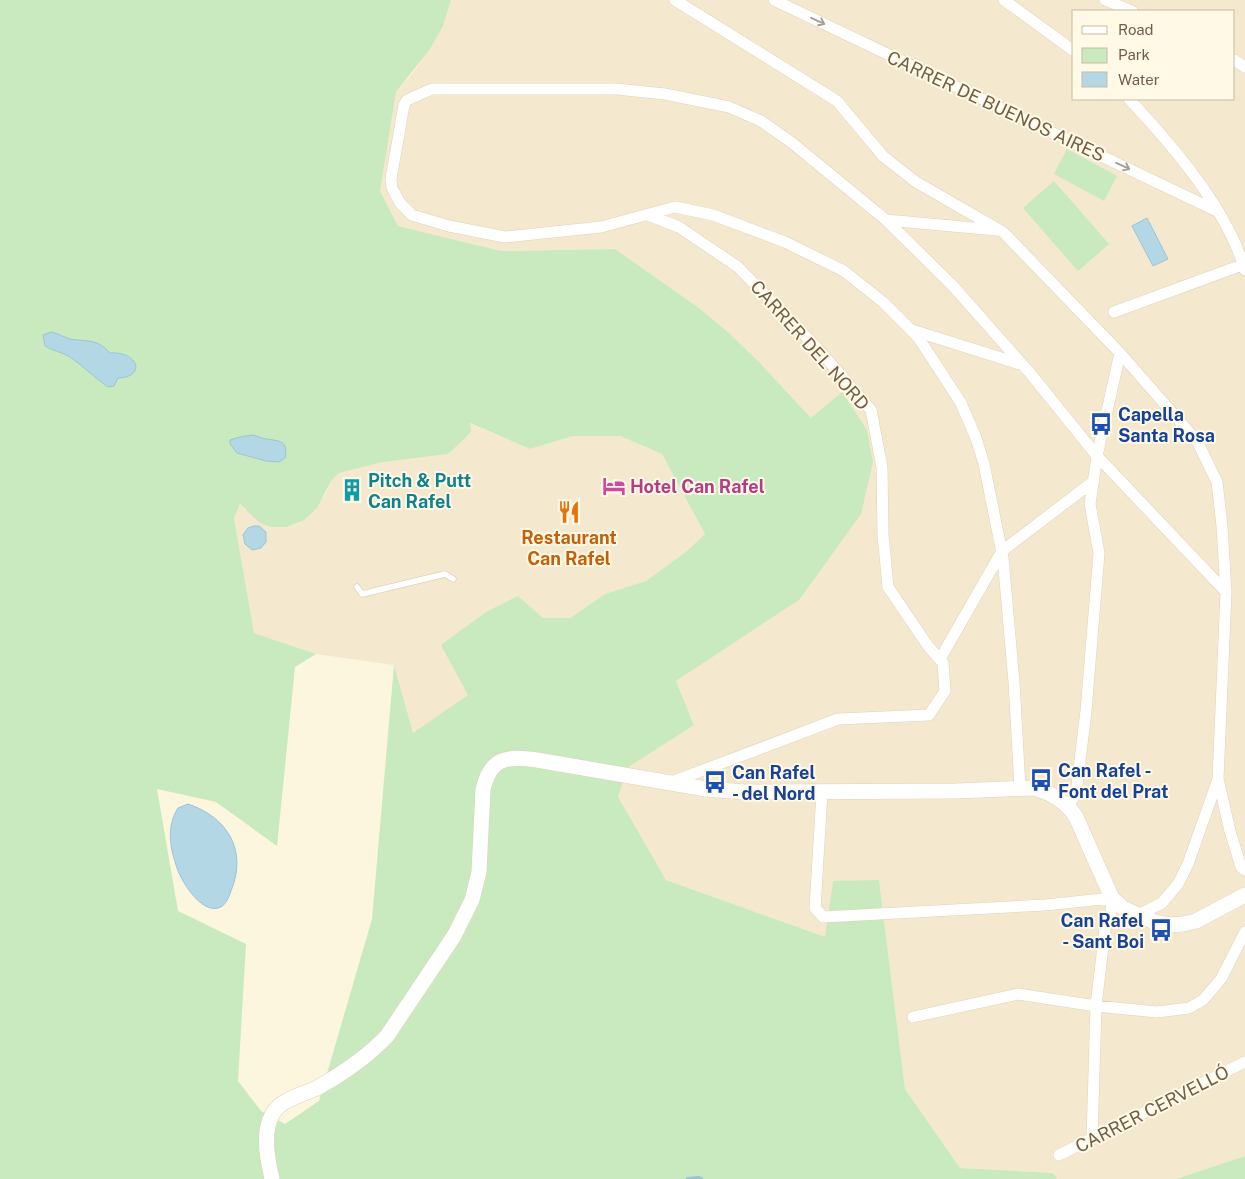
<svg xmlns="http://www.w3.org/2000/svg" width="1245" height="1179" font-family="'Public Sans',sans-serif">
  <style>
    .residential { fill: #f4e8ce; fill-rule: evenodd }
    .green { fill: #c9e9be; fill-rule: evenodd }
    .water { fill: #b4d7e6; stroke: #9ac5d7 }
    .lines { fill: none; stroke-linecap: round; stroke-linejoin: round }
    .stream { stroke: #9ac5d7; stroke-width: 4 }
    .service-casing { stroke: #e0d2bc; stroke-width: 7 }
    .minor-casing { stroke: #e0d2bc; stroke-width: 12 }
    .tertiary-casing { stroke: #e0d2bc; stroke-width: 16 }
    .service { stroke: #fff; stroke-width: 5.5 }
    .minor { stroke: #fff; stroke-width: 11 }
    .tertiary { stroke: #fff; stroke-width: 15 }
    .oneway { stroke: #ab9e91 }
    .labels { text-anchor: middle; dominant-baseline: central; stroke-width: 4; stroke-linejoin: round; paint-order: stroke }
    .street-label { font-size: 18px; fill: #735d47; stroke: #fff9e6 }
    .transit-label { font-size: 18px; font-weight: bold; fill: #164399; stroke: #fff9e6; text-anchor: start }
    .culture-label { font-size: 18px; font-weight: bold; fill: #0d838f; stroke: #fff9e6; text-anchor: start }
    .hotel-label { font-size: 18px; font-weight: bold; fill: #b23c85; stroke: #fff9e6; text-anchor: start }
    .food-label { font-size: 18px; font-weight: bold; fill: #c56008; stroke: #fff9e6 }
  </style>
  <rect width="100%" height="100%" fill="#fcf6df"/>
  <path class="residential" d="M451,0h794v1156l-69,23h-119l-4,-6 -93,-5 -55,-79 -26,-209 -53,58 -160,-58 -49,-83 10,-29 67,-43 -18,-44 123,-81 12,-182 -51,-55 -32,-31 -29,-24 -84,-59 -114,2 -103,-25 -18,-35 16,-99 19,-22 28,-44zM1074,11h160v88h-160z
    M469,423l61,26 43,-13h47l42,18 43,80 -18,17 -41,30 -41,13 -35,24h-27l-25,-21 -50,98 -55,39 -19,-69 -78,-11 -62,-21 -20,-115 6,-14 5,6 79,-13 7,-16 8,-8 44,-11 65,-8 22,-23z"/>
  <path class="green" d="M0,0h451l-8,26 -13,23 -34,43 -16,99 18,35 103,25 114,-2 84,59 29,24 32,31 51,55 31,-26 25,38 6,32 -12,52 -62,86 -123,81 18,44 -67,43 -9,29 48,83 159,57 8,-56 46,-1 26,209 55,79 93,5 4,6h-1057zM470,423l60,26 43,-13h47l42,18 43,80 -18,17 -41,30 -41,13 -35,24h-27l-25,-22 -32,16 -45,33 27,50 -55,38 -19,-68 -22,254 -53,182 -34,23 -24,-13 -23,-30 8,-137 -68,-33 -21,-122 59,13 61,44 18,-179 21,-13 -62,-21 -20,-115 6,-14 19,18 11,5h16l18,-7 13,-12 14,-27 8,-8 44,-11 65,-8 18,-17 5,-6z
    M1067,149l50,27 -13,25 -50,-27z
    M1054,181l55,63 -31,27 -55,-63z
    M1245,1156v23h-69z"/>
  <path class="water" d="M1147,218l21,41 -15,7 -21,-40z
    M51,332c7,1 12,5 19,7 18,3 26,-1 40,14 28,-2 37,24 8,25l-4,8 -6,1c-13,-9 -25,-21 -38,-30 -8,-5 -17,-6 -25,-11l-2,-11z
    M253,435c4,1 8,3 13,4 13,2 23,1 19,19l-6,4 -13,-1 -29,-8 -7,-9v-4c8,-3 15,-4 23,-5z
    M254,526h5l7,6v10l-5,6 -9,2 -7,-6 -2,-9 5,-7z
    M188,804c39,13 60,46 43,87 -2,6 -6,16 -13,17 -17,5 -37,-27 -41,-40 -7,-20 -11,-41 1,-60z"/>
  <g class="lines">
    <path class="stream" d="M688,1179l10,-1 3,1"/>
    <defs>
      <path id="service" d="M357,587l5,7 83,-20 8,5"/>
      <path id="minor" d="M675,0l162,101 46,55 33,26 87,50 117,121 77,88 20,41 5,44 4,66 -8,187 -30,85 -10,20 -16,19 -24,12
        M774,0l445,212
        M1004,0l70,51
        M1105,0l27,11
        M1234,60l11,7
        M1129,99c44,47 97,108 116,171
        M648,215l31,12 59,40 82,84 51,59 11,57 1,68 5,52 40,59 15,17 2,28 -16,24 -91,4 -169,64
        M886,220l110,10
        M1114,312l131,-48
        M912,330l108,34
        M940,659l62,-108 92,-70
        M1218,779l12,52 11,36 4,3
        M1020,788l-6,-106 -11,-124 -19,-94 -8,-26 -15,-35 -43,-66 -35,-35 -39,-31 -59,-29 -72,-27 -38,-8 -74,20 -96,10 -56,-11 -37,-11 -12,-12 -8,-15 -1,-9 13,-74 3,-5 25,-11h184l49,5 64,13 32,14 30,21 95,78 67,66 77,87 67,83 129,136
        M822,793l-7,115 8,9 222,-12 67,-7 -1,16 -6,15 -9,77 -4,133
        M1068,805l8,-11 10,-83 13,-158 -9,-49 7,-48 23,-103
        M913,1017l105,-23 78,12 61,6 32,-4 14,-8 18,-21 24,-47
        M1059,1155l186,-93"/>
      <path id="tertiary" d="M272,1179c-5,-21 -12,-56 7,-73 10,-9 25,-12 38,-18 25,-14 50,-31 70,-52l67,-100 18,-36 7,-28 4,-82c7,-33 24,-34 54,-30l169,29 38,3 212,-1 78,-3c18,5 32,13 42,29l36,81 11,10 15,7 17,7 16,3 12,-1 13,-3 49,-26"/>
    </defs>
    <use href="#service" class="service-casing"/>
    <use href="#minor" class="minor-casing"/>
    <use href="#tertiary" class="tertiary-casing"/>
    <use href="#service" class="service"/>
    <use href="#minor" class="minor"/>
    <use href="#tertiary" class="tertiary"/>
  </g>
  <defs><path id="oneway-shaft" d="M-6 0H5M1.5-3L5.5 0L1.5 3" fill="none" stroke-width="1.6" stroke-linecap="round" stroke-linejoin="round" transform="scale(1.25)"/></defs>
  <g class="oneway">
    <use href="#oneway-shaft" transform="translate(818 21) rotate(25)"/>
    <use href="#oneway-shaft" transform="translate(1123 166) rotate(25)"/>
  </g>
  <defs>
    <symbol id="bus-bare" viewBox="-9 -9 18 18"><path d="M-5-6H5V4H4V6H2V4H-2V6H-4V4H-5ZM-3.5-4V0h7V-4ZM-3.5 1.2v1.5H-2V1.2ZM2 1.2v1.5H3.5V1.2Z" fill="#1a4fb4" stroke="#fff9e6" stroke-width="2.5" paint-order="stroke"/></symbol>
    <symbol id="hotel-bare" viewBox="-9 -9 18 18"><path d="M-6-4.5h1.5V1H6V5H4.5V3h-9V5H-6ZM-4 0a1.8 1.8 0 1 1 3.6 0ZM.5 0V-2.5h3Q6-2.5 6 0Z" fill="#d1479c" stroke="#fff9e6" stroke-width="2.5" paint-order="stroke"/></symbol>
    <symbol id="building-bare" viewBox="-9 -9 18 18"><path d="M-4-6H4V6H1V3H-1V6H-4ZM-2.5-4.3h1.7v1.8h-1.7ZM.8-4.3h1.7v1.8H.8ZM-2.5-1h1.7V.8h-1.7ZM.8-1h1.7V.8H.8Z" fill="#0f9aa8" stroke="#fff9e6" stroke-width="2.5" paint-order="stroke"/></symbol>
    <symbol id="restaurant-bare" viewBox="-9 -9 18 18"><path d="M-5-6h1v4h1v-4h1v4h1v-4h1v5L-1.5 .5V6h-2V.5L-5-1ZM5-6V6H3V1.5H1.5Q1.5-4 5-6Z" fill="#e8710a" stroke="#fff9e6" stroke-width="2.5" paint-order="stroke"/></symbol>
  </defs>
  <g fill-rule="evenodd">
    <use href="#bus-bare" x="1085" y="408" width="32" height="32"/>
    <use href="#hotel-bare" x="598" y="470" width="32" height="32"/>
    <use href="#building-bare" x="336" y="474" width="32" height="32"/>
    <use href="#restaurant-bare" x="553" y="496" width="32" height="32"/>
    <use href="#bus-bare" x="1025" y="764" width="32" height="32"/>
    <use href="#bus-bare" x="699" y="766" width="32" height="32"/>
    <use href="#bus-bare" x="1145" y="914" width="32" height="32"/>
  </g>
  <g class="labels">
    <g class="street-label">
      <text transform="translate(996 106) rotate(25)">CARRER DE BUENOS AIRES</text>
      <text transform="translate(810 345) rotate(48)">CARRER DEL NORD</text>
      <text transform="translate(1152 1109) rotate(-27)">CARRER CERVELLÓ</text>
    </g>
    <g class="transit-label">
      <text x="1118" y="414">Capella<tspan x="1118" dy="21">Santa Rosa</tspan></text>
      <text x="1058" y="770">Can Rafel -<tspan x="1058" dy="21">Font del Prat</tspan></text>
      <text x="732" y="772">Can Rafel<tspan x="732" dy="21">- del Nord</tspan></text>
      <text x="1144" y="920" text-anchor="end">Can Rafel<tspan x="1144" dy="21">- Sant Boi</tspan></text>
    </g>
    <g class="culture-label">
      <text x="368" y="480">Pitch &amp; Putt<tspan x="368" dy="21">Can Rafel</tspan></text>
    </g>
    <g class="hotel-label">
      <text x="630" y="486">Hotel Can Rafel</text>
    </g>
    <g class="food-label">
      <text x="569" y="537">Restaurant<tspan x="569" dy="21">Can Rafel</tspan></text>
    </g>
  </g>
  <rect x="1072" y="10" width="162" height="90" fill="#fff9e6" stroke="#c7bba6"/>
  <rect x="1082" y="26" width="25" height="8" fill="#ffffff" stroke="#c7bba6"/>
  <text x="1118" y="35" font-size="15" fill="#735d47">Road</text>
  <rect x="1082" y="48" width="25" height="15" fill="#c9e9be" stroke="#c7bba6"/>
  <text x="1118" y="60" font-size="15" fill="#735d47">Park</text>
  <rect x="1082" y="72" width="25" height="15" fill="#b4d7e6" stroke="#c7bba6"/>
  <text x="1118" y="85" font-size="15" fill="#735d47">Water</text>
</svg>
